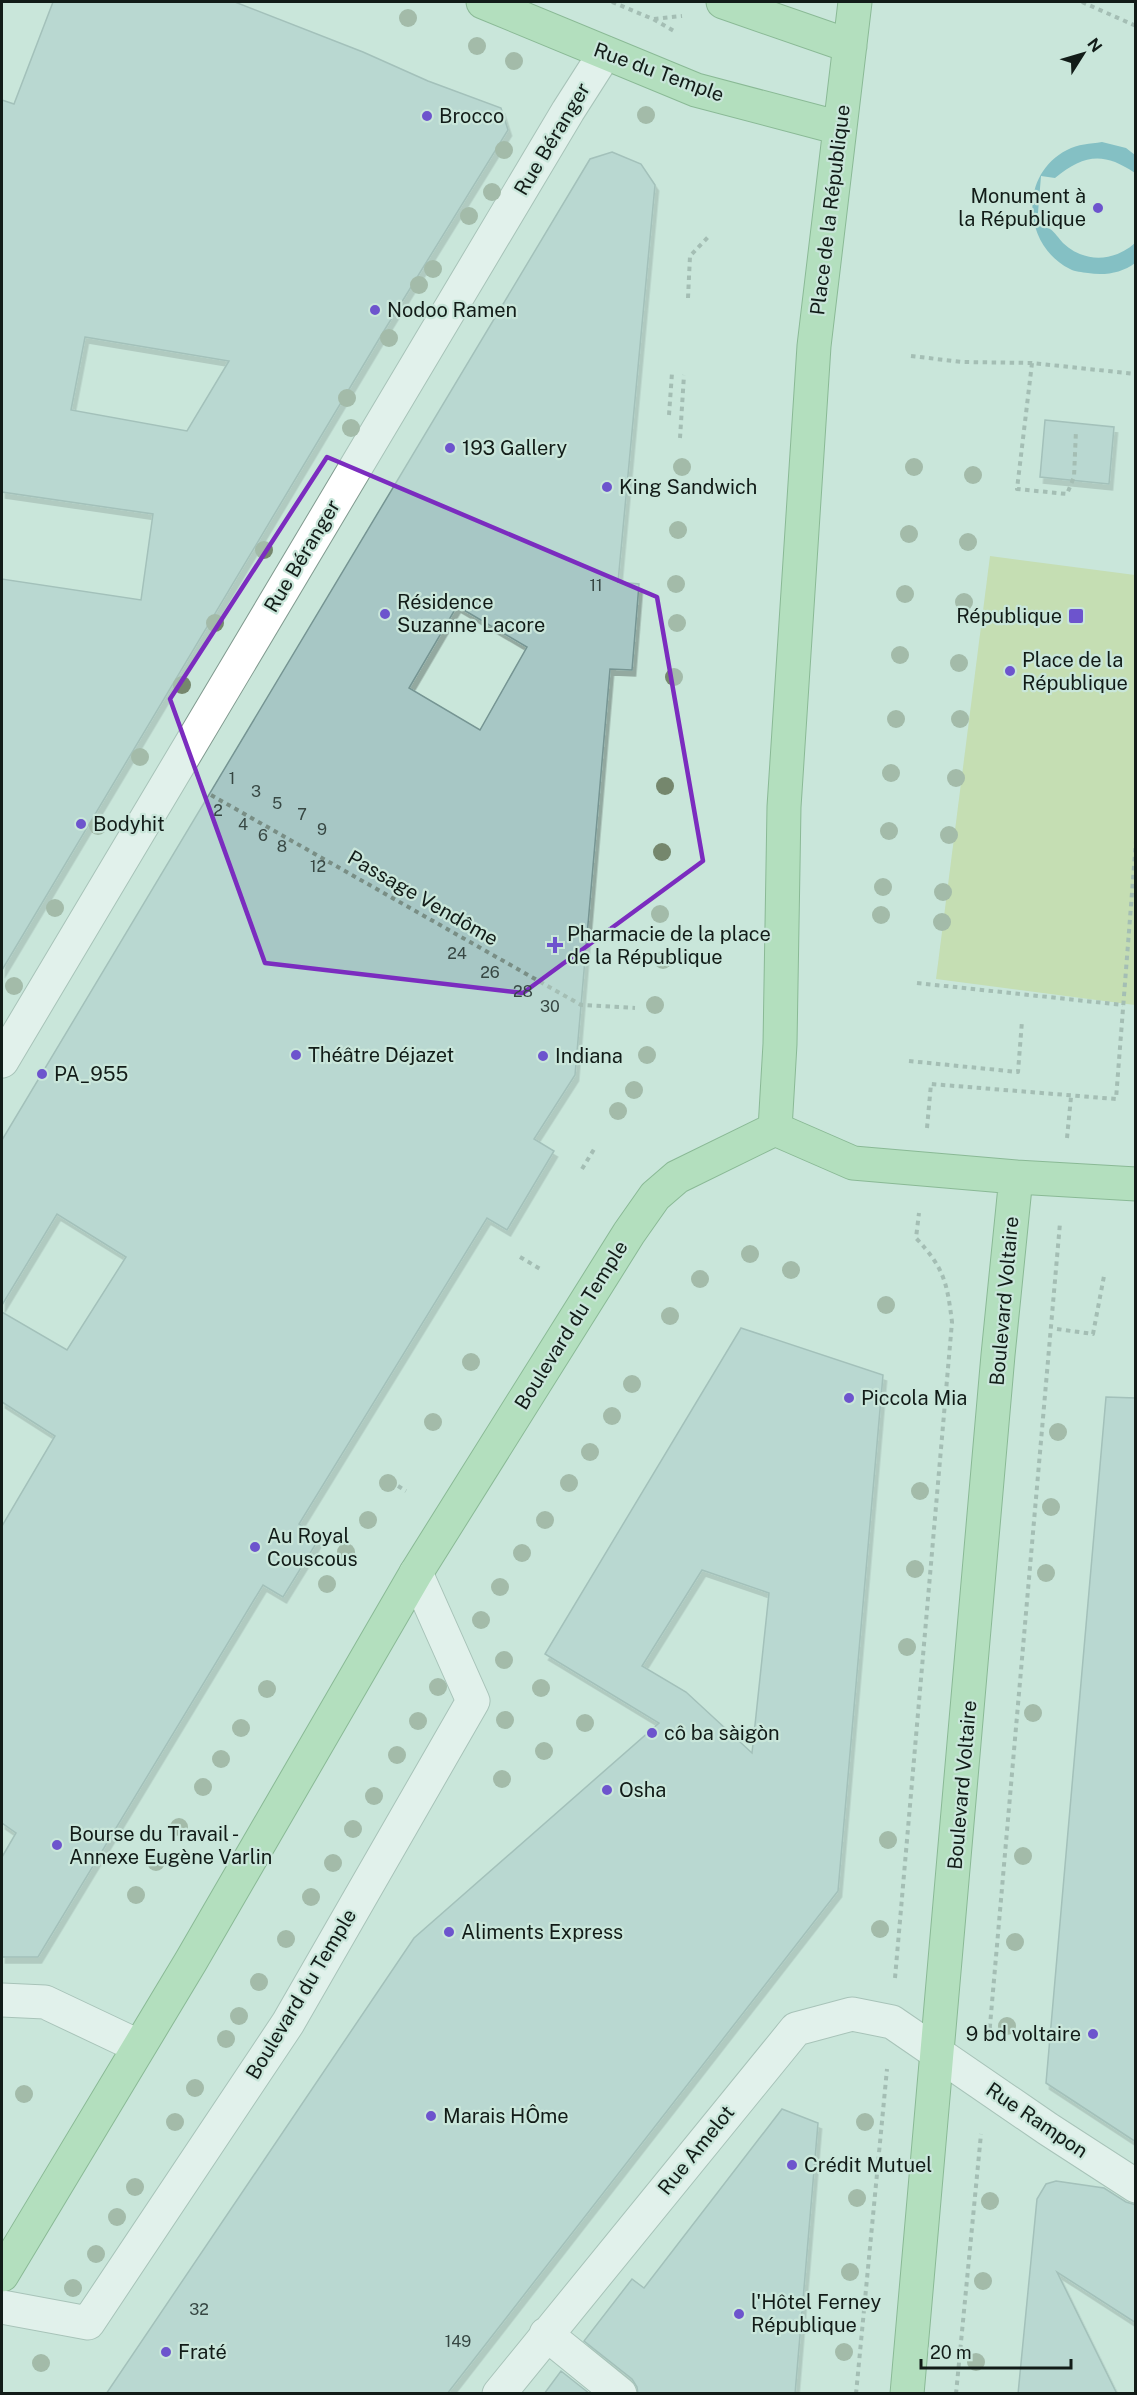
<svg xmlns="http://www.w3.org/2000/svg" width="1137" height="2395" font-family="'Public Sans',sans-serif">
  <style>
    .green { fill: #c0d484 }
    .water { fill: #3292a8 }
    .building { fill: #a7c7c5; stroke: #769593; stroke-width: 1.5; fill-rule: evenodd; filter: url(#shadow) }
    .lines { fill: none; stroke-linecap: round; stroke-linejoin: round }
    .minor-casing { stroke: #809a8f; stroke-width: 35 }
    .major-casing { stroke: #3e8442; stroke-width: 35 }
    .path { stroke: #798e85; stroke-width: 4; stroke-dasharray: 4.5 4.5; stroke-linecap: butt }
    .minor { stroke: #fff; stroke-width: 33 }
    .major { stroke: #9ad79b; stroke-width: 33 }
    .tree { fill: #75876d }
    .marked { fill: none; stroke: #7b2cbf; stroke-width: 4.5; stroke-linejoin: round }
    .poi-dot { fill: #6d54cd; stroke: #c9e6da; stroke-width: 2 }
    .labels { text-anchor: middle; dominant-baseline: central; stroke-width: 4.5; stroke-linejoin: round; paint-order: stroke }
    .number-label { font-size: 16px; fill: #374743 }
    .street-label { font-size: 20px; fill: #121c18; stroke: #c9e6da }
    .poi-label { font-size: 20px; fill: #121c18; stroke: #c9e6da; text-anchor: start }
  </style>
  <defs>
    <filter id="shadow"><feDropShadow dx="3.5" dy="6" stdDeviation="0" flood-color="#0004"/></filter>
  </defs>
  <rect width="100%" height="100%" fill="#c9e6da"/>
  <path class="green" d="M990,556l145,19v430l-199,-26z"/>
  <path class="water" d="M1102,142l24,6 9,7v18c-31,-21 -51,-19 -80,5l-14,-2 -4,49c3,1 10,2 13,4 5,3 9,10 13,14 21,20 51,19 72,0v20c-13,10 -31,13 -47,10 -6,-1 -13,-1 -18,-4 -47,-23 -52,-94 -3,-119 11,-6 23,-6 35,-8z"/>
  <path class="building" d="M53,2h182l128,50 65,29 73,27 7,22 -126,204 -380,636v-391l139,21 12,-86 -151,-22v-392l12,4zM85,337l144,24 -42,70 -116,-21z
    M612,152l29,12 14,21 -37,397 21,2 -7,86 -22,-1 -35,406 -41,64 20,12 -47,79 -20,-12 -188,306 21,13 -37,60 -20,-12 -225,372h-36v-100l14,-24 -14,-10v-297l53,-90 -53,-34v-90l65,38 59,-93 -69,-43 -55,91v-165l588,-981zM457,606l70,41 -47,83 -71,-42z
    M1045,420l69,7 -5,57 -69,-7z
    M741,1328l142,47 -45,516 -391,503h-341l308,-456 245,-215 -114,-69zM702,1570l67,23 -17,160 -66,-61 -44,-26z
    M1106,1397l30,1v744l-90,-59z
    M782,2109l36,14 -23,271h-157l-1,-7 -5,-8 -48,-38 48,-62 12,9z
    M1056,2181l48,7 22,14 10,3v118l-79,-51 60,122h-99l19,-195 9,-15z
    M561,2371l29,23h-46z"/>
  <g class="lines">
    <defs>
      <path id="minor" d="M2,1061l566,-950 37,-58
        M2,2000l43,2 93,44
        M2,2307l86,16 200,-300 185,-322 -57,-128
        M546,2334l74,60
        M499,2394l297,-365 56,-15 40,8 156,107 88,57"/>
      <path id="major" d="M483,2l213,88 144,38
        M723,2l127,44
        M775,1129l5,-85 4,-237 30,-461 41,-344
        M775,1129l78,34 163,14 120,7
        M2,2275l189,-314 225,-388 213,-340 26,-37 22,-19 98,-48
        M907,2394l91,-1039 18,-178"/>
    </defs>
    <use href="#minor" class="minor-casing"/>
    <use href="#major" class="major-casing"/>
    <path class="path" d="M612,2l41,17 21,12
      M1082,2l54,24
      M654,19l28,-3
      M688,298l2,-42 19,-20
      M911,356l51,6 70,1 104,11
      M1032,363l-15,126 50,5 7,-17 2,-47
      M669,415l3,-42
      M680,438l4,-63
      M211,795l370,210 54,3
      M917,983l206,22
      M909,1061l109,11 4,-51
      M927,1128l4,-44 185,15 20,-258
      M1067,1138l4,-41
      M582,1169l14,-23
      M520,1257l22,13
      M1057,1329l36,5 11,-58
      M398,1486l8,5
      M895,1978l57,-656c-5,-40 -8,-54 -36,-84l3,-25
      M989,2037l71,-814
      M856,2394l31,-325
      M956,2394l25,-260"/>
    <use href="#minor" class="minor"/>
    <use href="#major" class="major"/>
  </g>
  <g class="tree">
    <circle cx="408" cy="18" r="9"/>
    <circle cx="477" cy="46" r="9"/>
    <circle cx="514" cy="61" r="9"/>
    <circle cx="646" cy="115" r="9"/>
    <circle cx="504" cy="150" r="9"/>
    <circle cx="492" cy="192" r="9"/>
    <circle cx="469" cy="216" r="9"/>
    <circle cx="433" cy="269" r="9"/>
    <circle cx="419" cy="285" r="9"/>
    <circle cx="389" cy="338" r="9"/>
    <circle cx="347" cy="398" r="9"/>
    <circle cx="351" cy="428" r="9"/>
    <circle cx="682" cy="467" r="9"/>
    <circle cx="914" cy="467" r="9"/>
    <circle cx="973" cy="475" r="9"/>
    <circle cx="678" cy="530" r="9"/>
    <circle cx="909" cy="534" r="9"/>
    <circle cx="968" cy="542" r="9"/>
    <circle cx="264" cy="550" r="9"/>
    <circle cx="676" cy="584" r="9"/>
    <circle cx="905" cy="594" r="9"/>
    <circle cx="964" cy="602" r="9"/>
    <circle cx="215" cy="623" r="9"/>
    <circle cx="677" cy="623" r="9"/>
    <circle cx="900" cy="655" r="9"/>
    <circle cx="959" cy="663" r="9"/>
    <circle cx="674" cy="677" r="9"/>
    <circle cx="182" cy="685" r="9"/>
    <circle cx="896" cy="719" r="9"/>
    <circle cx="960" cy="719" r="9"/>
    <circle cx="140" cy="757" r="9"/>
    <circle cx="891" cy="773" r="9"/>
    <circle cx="956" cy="778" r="9"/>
    <circle cx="665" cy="786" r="9"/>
    <circle cx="98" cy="826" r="9"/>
    <circle cx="889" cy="831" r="9"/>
    <circle cx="949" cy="835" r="9"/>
    <circle cx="662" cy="852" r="9"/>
    <circle cx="883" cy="887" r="9"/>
    <circle cx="943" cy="892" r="9"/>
    <circle cx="55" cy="908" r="9"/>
    <circle cx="660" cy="914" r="9"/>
    <circle cx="881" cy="915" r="9"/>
    <circle cx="942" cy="922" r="9"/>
    <circle cx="663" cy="960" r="9"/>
    <circle cx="14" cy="986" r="9"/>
    <circle cx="655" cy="1005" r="9"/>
    <circle cx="647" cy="1055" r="9"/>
    <circle cx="634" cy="1090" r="9"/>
    <circle cx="618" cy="1111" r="9"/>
    <circle cx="750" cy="1254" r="9"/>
    <circle cx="791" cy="1270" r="9"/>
    <circle cx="700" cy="1279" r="9"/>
    <circle cx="886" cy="1305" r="9"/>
    <circle cx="670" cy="1316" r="9"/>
    <circle cx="471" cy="1362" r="9"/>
    <circle cx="632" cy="1384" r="9"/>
    <circle cx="612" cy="1416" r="9"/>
    <circle cx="433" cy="1422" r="9"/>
    <circle cx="1058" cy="1432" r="9"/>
    <circle cx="590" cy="1452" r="9"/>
    <circle cx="388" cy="1483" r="9"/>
    <circle cx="569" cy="1483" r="9"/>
    <circle cx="920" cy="1491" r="9"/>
    <circle cx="1051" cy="1507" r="9"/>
    <circle cx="368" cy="1520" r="9"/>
    <circle cx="545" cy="1520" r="9"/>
    <circle cx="346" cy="1552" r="9"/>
    <circle cx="522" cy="1553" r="9"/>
    <circle cx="915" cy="1569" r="9"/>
    <circle cx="1046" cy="1573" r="9"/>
    <circle cx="327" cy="1584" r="9"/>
    <circle cx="500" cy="1587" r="9"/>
    <circle cx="481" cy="1620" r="9"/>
    <circle cx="907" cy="1647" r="9"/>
    <circle cx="504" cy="1660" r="9"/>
    <circle cx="438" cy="1687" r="9"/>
    <circle cx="541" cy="1688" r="9"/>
    <circle cx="267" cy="1689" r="9"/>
    <circle cx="1033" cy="1713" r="9"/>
    <circle cx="505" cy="1720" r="9"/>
    <circle cx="418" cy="1721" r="9"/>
    <circle cx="585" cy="1723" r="9"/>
    <circle cx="241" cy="1728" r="9"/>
    <circle cx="544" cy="1751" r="9"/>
    <circle cx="397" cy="1755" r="9"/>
    <circle cx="221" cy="1759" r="9"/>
    <circle cx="502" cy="1779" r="9"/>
    <circle cx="203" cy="1787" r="9"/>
    <circle cx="374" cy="1796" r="9"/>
    <circle cx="179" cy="1827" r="9"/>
    <circle cx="353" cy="1829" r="9"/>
    <circle cx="888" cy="1840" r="9"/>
    <circle cx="1023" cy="1856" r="9"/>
    <circle cx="156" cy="1862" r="9"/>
    <circle cx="333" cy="1863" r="9"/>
    <circle cx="136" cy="1895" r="9"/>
    <circle cx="311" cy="1897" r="9"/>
    <circle cx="880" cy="1929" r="9"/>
    <circle cx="286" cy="1939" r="9"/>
    <circle cx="1015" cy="1942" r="9"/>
    <circle cx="259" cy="1982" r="9"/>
    <circle cx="239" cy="2016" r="9"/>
    <circle cx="1007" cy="2026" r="9"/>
    <circle cx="226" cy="2039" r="9"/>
    <circle cx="195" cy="2088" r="9"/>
    <circle cx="24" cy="2094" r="9"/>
    <circle cx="175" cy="2122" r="9"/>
    <circle cx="865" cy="2122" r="9"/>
    <circle cx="135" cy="2187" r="9"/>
    <circle cx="857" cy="2198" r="9"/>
    <circle cx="990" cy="2201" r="9"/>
    <circle cx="117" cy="2217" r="9"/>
    <circle cx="96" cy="2254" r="9"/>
    <circle cx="850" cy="2272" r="9"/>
    <circle cx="983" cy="2281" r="9"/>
    <circle cx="73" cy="2288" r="9"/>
    <circle cx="844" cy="2352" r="9"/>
    <circle cx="976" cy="2362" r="9"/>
    <circle cx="41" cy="2363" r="9"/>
  </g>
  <path d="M0 0H1137V2395H0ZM327,457l330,140 46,264 -180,132 -258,-30 -95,-264z" fill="#c9e6da" fill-opacity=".55" fill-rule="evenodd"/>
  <path class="marked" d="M327,457l330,140 46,264 -180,132 -258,-30 -95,-264z"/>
  <g class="poi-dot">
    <circle cx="427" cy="116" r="6"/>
    <circle cx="1098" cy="208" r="6"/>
    <circle cx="375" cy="310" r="6"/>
    <circle cx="450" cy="448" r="6"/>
    <circle cx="607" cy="487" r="6"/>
    <circle cx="385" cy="614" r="6"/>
    <rect x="1068" y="608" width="16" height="16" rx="3"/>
    <circle cx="1010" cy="671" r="6"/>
    <circle cx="81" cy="824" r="6"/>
    <path d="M552 936h6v6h6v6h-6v6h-6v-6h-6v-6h6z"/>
    <circle cx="296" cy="1055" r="6"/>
    <circle cx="543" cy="1056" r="6"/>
    <circle cx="42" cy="1074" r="6"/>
    <circle cx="849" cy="1398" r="6"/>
    <circle cx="255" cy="1547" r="6"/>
    <circle cx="652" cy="1733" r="6"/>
    <circle cx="607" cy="1790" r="6"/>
    <circle cx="57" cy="1845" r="6"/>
    <circle cx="449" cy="1932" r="6"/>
    <circle cx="1093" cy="2034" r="6"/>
    <circle cx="431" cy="2116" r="6"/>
    <circle cx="792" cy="2165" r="6"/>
    <circle cx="739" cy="2314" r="6"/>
    <circle cx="166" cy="2352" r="6"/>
  </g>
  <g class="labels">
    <g class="number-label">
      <text x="596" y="585">11</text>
      <text x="232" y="778">1</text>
      <text x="256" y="791">3</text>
      <text x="277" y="803">5</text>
      <text x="218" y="810">2</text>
      <text x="302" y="814">7</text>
      <text x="243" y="824">4</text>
      <text x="322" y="829">9</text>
      <text x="263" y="835">6</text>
      <text x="282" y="846">8</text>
      <text x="318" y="866">12</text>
      <text x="457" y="953">24</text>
      <text x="490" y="972">26</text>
      <text x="523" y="991">28</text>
      <text x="550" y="1006">30</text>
      <text x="199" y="2309">32</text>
      <text x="458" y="2341">149</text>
    </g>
    <g class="street-label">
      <text transform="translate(659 72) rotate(20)">Rue du Temple</text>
      <text transform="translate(552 139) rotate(-59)">Rue Béranger</text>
      <text transform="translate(830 210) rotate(-83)">Place de la République</text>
      <text transform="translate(302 556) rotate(-59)">Rue Béranger</text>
      <text transform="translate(423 898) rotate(30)">Passage Vendôme</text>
      <text transform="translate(1004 1301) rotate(-85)">Boulevard Voltaire</text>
      <text transform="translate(571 1325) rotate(-58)">Boulevard du Temple</text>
      <text transform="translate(962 1785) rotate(-85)">Boulevard Voltaire</text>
      <text transform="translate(301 1994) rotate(-59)">Boulevard du Temple</text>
      <text transform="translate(1037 2120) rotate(34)">Rue Rampon</text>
      <text transform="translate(696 2150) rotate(-51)">Rue Amelot</text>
    </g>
    <g class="poi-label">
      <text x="439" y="116">Brocco</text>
      <text x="1086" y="196" text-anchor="end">Monument à<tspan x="1086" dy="23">la République</tspan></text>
      <text x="387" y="310">Nodoo Ramen</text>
      <text x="462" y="448">193 Gallery</text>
      <text x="619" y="487">King Sandwich</text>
      <text x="397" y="602">Résidence<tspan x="397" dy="23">Suzanne Lacore</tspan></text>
      <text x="1062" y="616" text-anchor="end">République</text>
      <text x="1022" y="660">Place de la<tspan x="1022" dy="23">République</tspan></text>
      <text x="93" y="824">Bodyhit</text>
      <text x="567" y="934">Pharmacie de la place<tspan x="567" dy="23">de la République</tspan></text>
      <text x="308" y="1055">Théâtre Déjazet</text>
      <text x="555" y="1056">Indiana</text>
      <text x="54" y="1074">PA_955</text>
      <text x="861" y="1398">Piccola Mia</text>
      <text x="267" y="1536">Au Royal<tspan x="267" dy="23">Couscous</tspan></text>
      <text x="664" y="1733">cô ba sàigòn</text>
      <text x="619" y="1790">Osha</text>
      <text x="69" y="1834">Bourse du Travail -<tspan x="69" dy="23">Annexe Eugène Varlin</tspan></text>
      <text x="461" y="1932">Aliments Express</text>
      <text x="1081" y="2034" text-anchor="end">9 bd voltaire</text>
      <text x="443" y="2116">Marais HÔme</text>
      <text x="804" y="2165">Crédit Mutuel</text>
      <text x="751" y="2302">l'Hôtel Ferney<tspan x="751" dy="23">République</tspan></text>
      <text x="178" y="2352">Fraté</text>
    </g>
  </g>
  <rect width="1137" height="2395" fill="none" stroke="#121c18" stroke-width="6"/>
  <g transform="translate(1083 54) rotate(53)" stroke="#c9e6da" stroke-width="4.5" paint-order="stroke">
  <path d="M0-4.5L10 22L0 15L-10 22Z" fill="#121c18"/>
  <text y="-9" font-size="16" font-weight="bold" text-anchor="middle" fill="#121c18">N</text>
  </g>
  <path d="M921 2359v9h150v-9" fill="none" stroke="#121c18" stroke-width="3"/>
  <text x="930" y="2359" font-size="18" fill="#121c18" stroke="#c9e6da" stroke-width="4.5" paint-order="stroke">20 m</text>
</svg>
